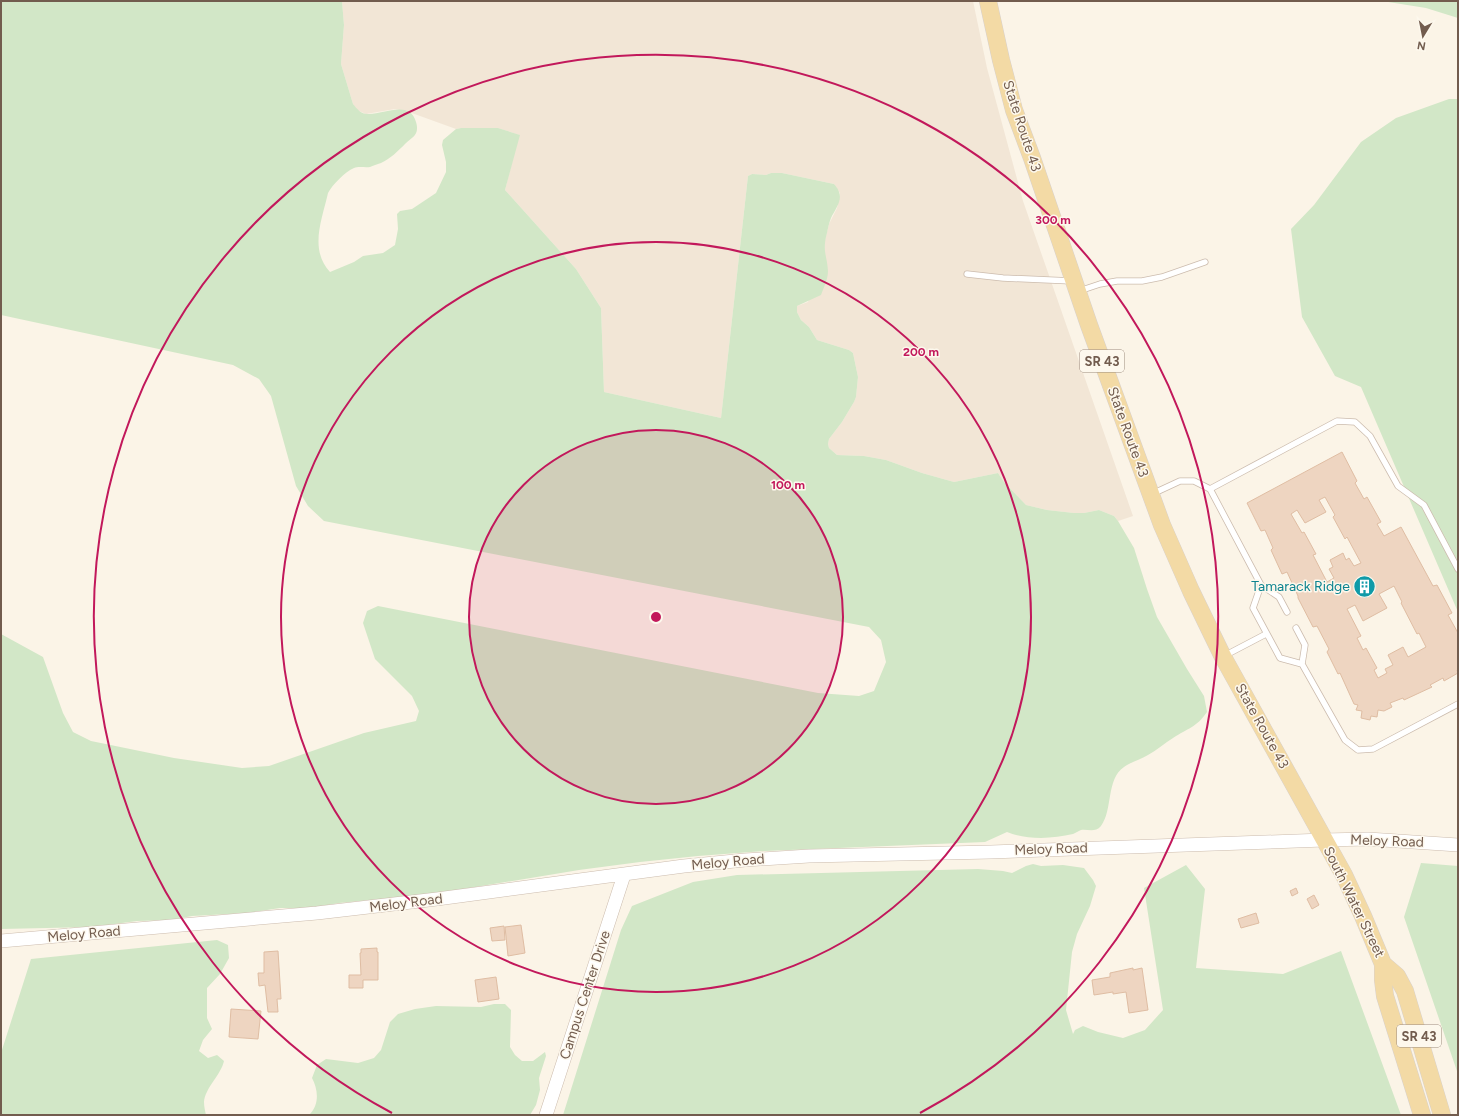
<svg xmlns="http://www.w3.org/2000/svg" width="1459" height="1116" font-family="Figtree,sans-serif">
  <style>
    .residential { fill: #f2e6d6 }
    .green { fill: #d2e7c7 }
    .building { fill: #eed5c1; stroke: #dfbda3; fill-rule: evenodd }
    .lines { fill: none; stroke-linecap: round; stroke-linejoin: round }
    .service-casing { stroke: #ccbcae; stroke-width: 7 }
    .tertiary-casing { stroke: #ccbcae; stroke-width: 14 }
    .primary-casing { stroke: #d8d1cd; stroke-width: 18 }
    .service { stroke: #fff; stroke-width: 5.5 }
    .tertiary { stroke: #fff; stroke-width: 13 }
    .primary { stroke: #f3daa5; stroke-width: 17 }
    .ring { fill: none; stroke: #c2185b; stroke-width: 2 }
    .labels { text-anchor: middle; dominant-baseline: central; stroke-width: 3; stroke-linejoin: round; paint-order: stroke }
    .shield { fill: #fdf8ed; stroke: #9c8b7e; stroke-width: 1 }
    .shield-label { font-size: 13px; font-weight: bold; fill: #725c4e }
    .street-label { font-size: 14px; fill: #725c4e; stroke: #fdf8ed }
    .culture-label { font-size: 14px; fill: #0d838f; stroke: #fdf8ed; text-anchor: end }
    .centre { fill: #c2185b; stroke: #fdf8ed; stroke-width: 2 }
    .ring-label { font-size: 12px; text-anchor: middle; font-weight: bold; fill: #c2185b; stroke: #fdf8ed; stroke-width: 3; stroke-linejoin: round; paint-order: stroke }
  </style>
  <rect width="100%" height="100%" fill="#fbf4e7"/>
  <path class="residential" d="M342,1h631l14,67 36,133 110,315 -15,5 -4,-5 -15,-6 -15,3h-10l-27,-3 -21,-5 -22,-23 -6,-9 -44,9 -32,-9 -36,-13 -22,-4 -27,-1 -8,-7 -1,-4 1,-5 13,-17 12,-20 2,-5 2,-20 -5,-24 -4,-3 -32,-10 -8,-13 -8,-7 -4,-8v-6l11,-4 17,-47 -1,-11 5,-20 8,-16 3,-15 -6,-9 -52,-11h-11l-5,2 -14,-1 -4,2 -27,242 -117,-26 -3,-84 -25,-39 -71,-79 14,-55 -21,-7h-37l-5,1 -47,-17 -14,-3 -29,5 -9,-4 -4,-6 -12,-40 3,-39z"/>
  <path class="green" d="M1,1h341l2,24 -3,39 12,40c4,5 8,10 15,10 14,1 42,-15 48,8 4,13 -4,15 -11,22 -7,7 -15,15 -24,19 -4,1 -8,3 -11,4 -5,1 -11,-1 -16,1 -9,4 -21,16 -26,25 -6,27 -19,56 2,79l24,-10 9,-6 20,-3 12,-8 3,-16 -1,-15 3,-3 12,-2 24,-16 10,-21v-10l-4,-17 1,-5 13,-11 5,-1h37l22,7 -15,55 71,79 25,39 3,84 117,26 27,-242 4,-2 14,1 5,-2h11l52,11c12,13 3,22 -3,34 -2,5 -3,10 -4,15 -5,18 0,22 1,38 0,8 -4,16 -7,24l-24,11v6l4,8 8,7 8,13 32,10 4,3 5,24 -2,20 -2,5 -12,20 -13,17 -1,5 1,4 8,7 27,1 22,4 36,13 32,9 44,-9 6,9 22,23 21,5 27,3h10l15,-3 15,6 4,5 16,27 13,41 10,28 30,52 17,27 3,16c-11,16 -19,16 -34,26 -8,5 -16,12 -25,17 -8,5 -17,7 -24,12 -18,12 -11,43 -23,59 -6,7 -13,3 -20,4 -3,1 -5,3 -8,4 -21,5 -46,6 -66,-2l-22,10 -220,9 -67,5 -58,6 -61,8 -146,24 -94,9 -29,5h-30l-33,5 -55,3 -22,4 -33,1 -45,6 -91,2v-295l42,23 20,56 10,19 18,9 83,17 68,10 27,-2 95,-33 52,-12 3,-10 -7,-15 -37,-37 -12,-36 4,-12 11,-5 440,87 41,3 15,-5 12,-29 -5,-22 -12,-13 -545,-106 -16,-15 -12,-20 -25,-90 -12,-17 -26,-14 -232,-50z
    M1382,1h76v17l-32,-10z
    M1449,99h9v513l-97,-225 -26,-11 -33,-59 -11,-88 23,-24 47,-63 35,-24z
    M1421,863l37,3v208l-54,-157z
    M1033,864l8,2 22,-1 21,3 9,12 3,6 -6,20 -13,28 -5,18 -6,58 7,24 2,-4 8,-4 15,6 25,6 22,-8 18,-20 -19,-122 42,-23 19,24 -9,79 87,6 58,-23 60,164h-838l58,-185 11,-24 61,-24 44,-7 241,-6 25,2 9,2 14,-7z
    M217,940l11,5 1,13 -9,16 -13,14v30l5,11 -9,11 -4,11 9,7 9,-3 7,6c-3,14 -19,27 -20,41 0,4 1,9 2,13h-205v-62l30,-94z
    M494,1004h11l6,6 -1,37 5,8 7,6h11l12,-9 1,4 -7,22 1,12 -4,15 -6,10h-221c11,-10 9,-26 3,-37l5,-13 9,-6 32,4 16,-5 7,-8 9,-28 8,-8 17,-5 21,-3 45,1z"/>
  <path class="building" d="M1342,452l15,29 -2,2 9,16 3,-2 14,25 -4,2 7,12 17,-9 32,59 4,-1 15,28 -4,2 10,18v37h-1l1,3 -14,8 -1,-3 -13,7 2,2 -28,13 -1,-2 -13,5 2,4 -8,4 -6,-1 -1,7 -6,-1 -1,4 -9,-2 1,-7 -6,-1 2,-5 -4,-1 -14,-31 -2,1 -11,-22 2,-3 -12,-23 -4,1 -15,-29v-2l-11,-24 -5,2 -11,-24 2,-2 -8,-18 -4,1 -14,-28zM1325,497l10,18 -2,2 12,22 2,-2 14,26 -7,3 -5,-8 -3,2 -3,-7 -13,7 3,7 -4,2 5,9 -7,4 -14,-27 3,-1 -12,-22 -2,1 -11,-19 6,-4 8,13 21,-11 -7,-12zM1394,586l8,16 -1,1 16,31 2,-1 7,14 -18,10 -5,-10 -15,8 5,10 -8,4 2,4 -9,5 -4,-8 3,-2 -11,-20 -3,2 -6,-12 4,-2 -14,-27 8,-4 8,16 24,-13 -8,-14z
    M1296,888l2,5 -6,3 -2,-5z
    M1314,895l5,10 -7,4 -5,-10z
    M1256,913l3,10 -18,5 -3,-9z
    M521,925l4,28 -17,3 -3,-29z
    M504,926l1,14 -13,1 -2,-13z
    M377,948v4h1v28h-15v8h-14v-13h12l-1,-22h1v-4z
    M278,951l3,48h-4l1,13h-10l-3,-27 -6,1 -1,-13h6v-21z
    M1133,968v2l9,-2 6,42 -19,3 -3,-21 -13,2v-2l-19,3 -2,-15 18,-3v-4z
    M496,977l3,22 -21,3 -3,-22z
    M231,1009l30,2 -3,28 -29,-2z"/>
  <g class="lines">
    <defs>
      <path id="service" d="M967,274l36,4 69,3
        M1079,291l21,-7 17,-3h25l20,-4 43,-15
        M1210,489l51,96 -8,23 27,50 22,6 43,76 13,10 15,-1 85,-45
        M1152,494l28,-13h14l16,8 127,-68 18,1 15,14 28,50 26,19 34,64
        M1261,585l18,12 8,15
        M1296,628l9,17 -3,19
        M1224,656l42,-22"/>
      <path id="tertiary" d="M1,941l316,-28 120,-14 247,-33 61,-6 64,-4 182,-4 333,-12 44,-1 90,6
        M546,1115l78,-240"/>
      <path id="primary" d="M988,1l13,59 13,50 18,48 57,167 73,200 29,66 32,66 121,218 19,41 20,48 14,12 8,15 37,124
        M1383,964v16l2,16 37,119"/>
    </defs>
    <use href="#service" class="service-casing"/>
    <use href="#tertiary" class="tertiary-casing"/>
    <use href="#primary" class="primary-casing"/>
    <use href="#service" class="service"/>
    <use href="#tertiary" class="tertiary"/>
    <use href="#primary" class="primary"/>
  </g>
  <circle cx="656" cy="617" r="187" fill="#c2185b" fill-opacity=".12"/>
  <g class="ring">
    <circle cx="656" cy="617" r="187"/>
    <circle cx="656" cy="617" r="375"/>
    <path d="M392 1113A562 562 0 1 1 920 1113"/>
  </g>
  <defs>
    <symbol id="building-disc" viewBox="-11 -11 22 22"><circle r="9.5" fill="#0f9aa8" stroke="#fdf8ed"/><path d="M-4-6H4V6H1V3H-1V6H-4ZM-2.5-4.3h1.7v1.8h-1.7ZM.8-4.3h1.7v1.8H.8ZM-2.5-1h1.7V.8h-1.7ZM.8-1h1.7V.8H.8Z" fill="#fff"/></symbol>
  </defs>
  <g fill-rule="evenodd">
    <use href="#building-disc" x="1352" y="574" width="25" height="25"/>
  </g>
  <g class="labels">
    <g class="shield">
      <rect x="1080" y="350" width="44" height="22" rx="3"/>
      <rect x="1397" y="1025" width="44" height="22" rx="3"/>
    </g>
    <g class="shield-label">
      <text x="1102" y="361">SR 43</text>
      <text x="1419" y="1036">SR 43</text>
    </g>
    <g class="street-label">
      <text transform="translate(1022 126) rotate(72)">State Route 43</text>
      <text transform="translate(1128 432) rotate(70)">State Route 43</text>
      <text transform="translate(1262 726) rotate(61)">State Route 43</text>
      <text transform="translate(1387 841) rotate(2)">Meloy Road</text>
      <text transform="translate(1051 849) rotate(-2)">Meloy Road</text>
      <text transform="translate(728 862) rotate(-5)">Meloy Road</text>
      <text transform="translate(1354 902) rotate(64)">South Water Street</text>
      <text transform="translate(406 903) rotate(-7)">Meloy Road</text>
      <text transform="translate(84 934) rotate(-5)">Meloy Road</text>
      <text transform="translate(585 995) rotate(-72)">Campus Center Drive</text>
    </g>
    <g class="culture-label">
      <text x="1350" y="586">Tamarack Ridge</text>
    </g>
  </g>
  <circle cx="656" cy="617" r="6" class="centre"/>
  <g class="ring-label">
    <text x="1053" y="224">300 m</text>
    <text x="921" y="356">200 m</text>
    <text x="788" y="489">100 m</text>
  </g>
  <rect width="1459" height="1116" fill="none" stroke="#725c4e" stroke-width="4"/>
  <g transform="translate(1423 36) rotate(190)" stroke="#fdf8ed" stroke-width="3" paint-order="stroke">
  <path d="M0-3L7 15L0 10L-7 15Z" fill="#725c4e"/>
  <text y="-6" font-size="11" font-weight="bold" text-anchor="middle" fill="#725c4e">N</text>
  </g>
</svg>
